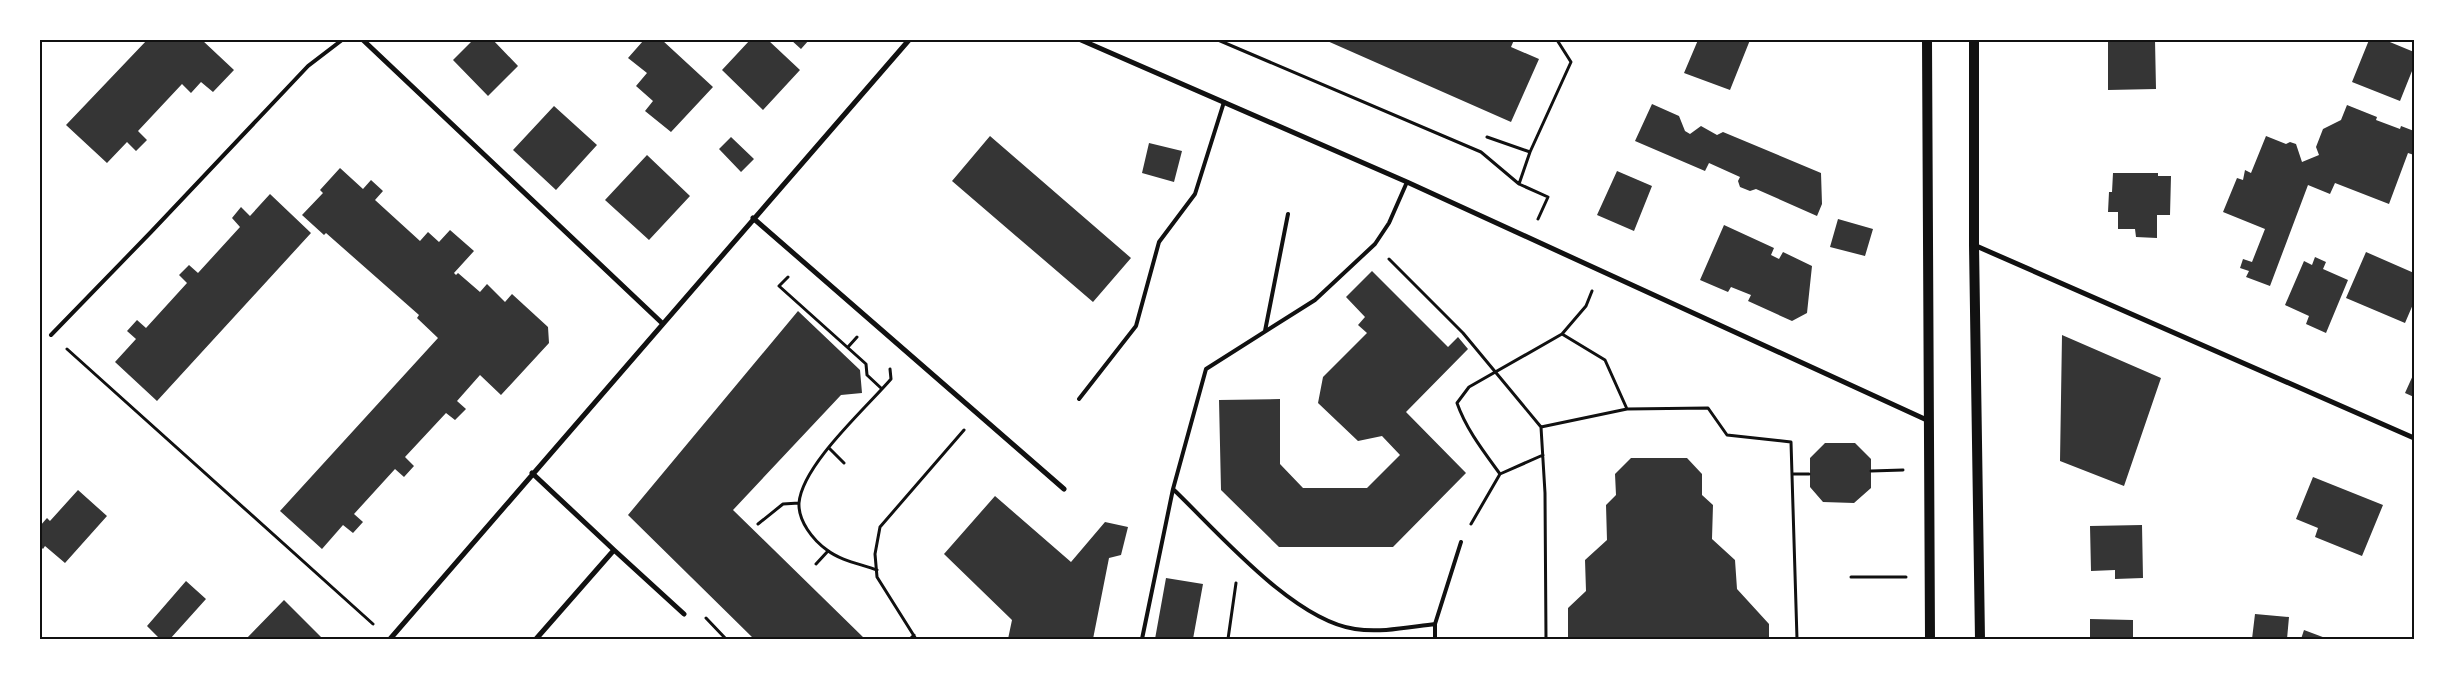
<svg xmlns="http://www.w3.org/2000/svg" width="2454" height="679" font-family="Ubuntu,sans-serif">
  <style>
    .building { fill: #353535 }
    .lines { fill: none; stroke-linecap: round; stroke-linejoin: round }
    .path { stroke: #111; stroke-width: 3 }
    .service { stroke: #111; stroke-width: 4 }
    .minor { stroke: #111; stroke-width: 5 }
    .secondary { stroke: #111; stroke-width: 10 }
    .neatline { fill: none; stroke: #111; stroke-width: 2 }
  </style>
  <rect width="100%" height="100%" fill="#fff"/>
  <path class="building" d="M147,40h55l32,30 -21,22 -12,-10 -10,11 -9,-9 -44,47 9,9 -11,11 -9,-9 -20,21 -41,-38z
    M473,40h20l25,26 -30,30 -35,-36z
    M642,40h20l51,47 -42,45 -26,-21 8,-10 -17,-15 11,-13 -19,-15 15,-17z
    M750,40h18l32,30 -37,40 -41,-40z
    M791,40h18l-8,9z
    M1325,40h189l-3,7 28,12 -28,63z
    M1698,40h52l-20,50 -46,-17z
    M2108,40h47l1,49 -48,1z
    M2369,40h16l29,12v14l-14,35 -48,-19z
    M1652,104l27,12 6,15 5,3 11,-8 16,9 6,-3 98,41 1,31 -5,12 -61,-27 -6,2 -10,-4 -2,-6 2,-4 -31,-14 -4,8 -70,-30z
    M2347,105l30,12 -1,3 24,9 1,-3 13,5v24l-6,-2 -19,51 -54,-21 -5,11 -22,-9 -38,101 -24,-9 3,-6 -9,-3 3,-9 9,3 13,-33 -42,-17 14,-34 6,2 2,-10 6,3 15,-37 20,8 4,-2 6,2 6,18 17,-7 -3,-8 7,-18 18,-9z
    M554,106l43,39 -41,45 -43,-40z
    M990,136l141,122 -38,44 -141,-121z
    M731,137l23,22 -13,13 -22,-23z
    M1149,143l33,8 -8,31 -32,-9z
    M647,155l43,41 -41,44 -44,-40z
    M340,168l23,21 8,-9 12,11 -8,9 45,41 8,-9 11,10 11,-12 24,21 -20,22 2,2 2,-2 22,19 7,-8 18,18 7,-8 36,33 1,16 -48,52 -21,-20 -23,26 9,8 -11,11 -9,-7 -41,44 9,9 -10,11 -9,-8 -41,45 9,8 -10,11 -10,-8 -21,24 -42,-38 158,-173 -21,-20 2,-3 -93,-82 -2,2 -22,-20 21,-22 -3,-3z
    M1617,171l35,15 -18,45 -37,-16z
    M2113,173h45v3h13l-1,39h-13v23l-21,-1 -1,-8h-17v-17h-10l1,-20h3z
    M270,194l41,39 -154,168 -42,-39 21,-23 -9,-8 10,-11 9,8 41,-45 -8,-8 10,-10 9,8 42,-46 -8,-9 9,-11 9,9z
    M1838,219l35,10 -8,27 -35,-9z
    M1724,225l50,23 -3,7 8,4 4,-7 29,14 -5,47 -15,8 -44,-20 3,-6 -20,-8 -3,5 -28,-12z
    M2366,252l48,21v29l-9,21 -59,-25z
    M2315,257l11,5 -3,7 25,11 -22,53 -20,-9 3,-8 -24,-11 19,-44 8,4z
    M1372,271l76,76 10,-10 10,12 -62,63 60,61 -73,74h-114l-58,-57 -2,-90 61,-1v65l23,24h64l33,-33 -18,-19 -24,5 -40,-38 5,-26 44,-44 -9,-8 7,-8 -19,-20z
    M798,311l62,59 2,23 -21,2 -108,115 132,129h-111l-126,-124z
    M2062,335l99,43 -37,108 -64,-25z
    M2414,373v24l-9,-4z
    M1825,443h30l16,16v29l-17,15 -31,-1 -13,-15v-29z
    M1631,458h56l15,16v21l11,10 -1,34 23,21 2,29 32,35v15h-201v-31l18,-17 -1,-31 22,-20 -1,-35 10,-10 -1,-21z
    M2313,477l70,28 -21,51 -47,-19 3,-9 -22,-9z
    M78,490l29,26 -42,47 -20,-17 -2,3 -3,-3v-20l7,-8 3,3z
    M995,496l76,66 34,-40 23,5 -7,28 -12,3 -16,81h-85l4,-19 -68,-66z
    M2142,525l1,53 -28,1v-9l-24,1 -1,-45z
    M1166,578l37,6 -10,55h-38z
    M186,581l20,18 -36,40h-10l-13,-13z
    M284,600l39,39h-77z
    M2255,614l34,3 -2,22h-35z
    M2090,619l43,1v19h-43z
    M2304,630l24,9h-27z"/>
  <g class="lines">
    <path class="path" d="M1218,40l263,112 38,32 29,13 -10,22
      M1487,137l43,15
      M1519,184l11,-32 41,-90 -14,-22
      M1389,259l74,74 78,94 4,66 1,146
      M788,277l-9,9 87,78 1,11 15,14
      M1562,334l43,26 22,49
      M848,347l9,-10
      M67,349l306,275
      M1541,427l86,-18 81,-1 19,27 64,7 6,197
      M829,448l15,15
      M1871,471l32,-1
      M1500,474c-16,-22 -34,-45 -43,-71l12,-16 93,-53 24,-28 6,-15
      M1792,474h17
      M758,524l25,-20 16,-1
      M1471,524l29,-50 43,-19
      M816,564l12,-13
      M877,570c-16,-6 -36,-9 -50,-20 -14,-10 -29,-29 -28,-47 3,-38 67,-95 92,-124l-1,-10
      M1851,577h55
      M706,618l20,21
      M910,639l4,-4
      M916,639l-39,-62 -2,-23 5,-27 84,-97
      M1228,639l8,-56"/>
    <path class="service" d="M1407,182l-18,41 -14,21 -60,56 -109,69 -33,120c45,43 120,131 182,140 26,4 54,-2 80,-5v15
      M1265,331l23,-117
      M51,335l100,-103 157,-166 34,-26
      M1079,399l57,-73 23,-84 36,-48 29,-92
      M1435,624l26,-82
      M1142,639l31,-150"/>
    <path class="minor" d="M363,40l299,283
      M1081,40l326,142 522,239
      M753,218l311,271
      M1974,245l440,193
      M532,473l82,77 -78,89
      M614,550l70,64
      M390,639l519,-599"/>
    <path class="secondary" d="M1927,40l3,599
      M1974,40v205l6,394"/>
  </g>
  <rect width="2454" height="679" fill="none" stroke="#ffffff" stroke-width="82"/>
  <rect x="41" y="41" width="2372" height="597" class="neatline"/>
</svg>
